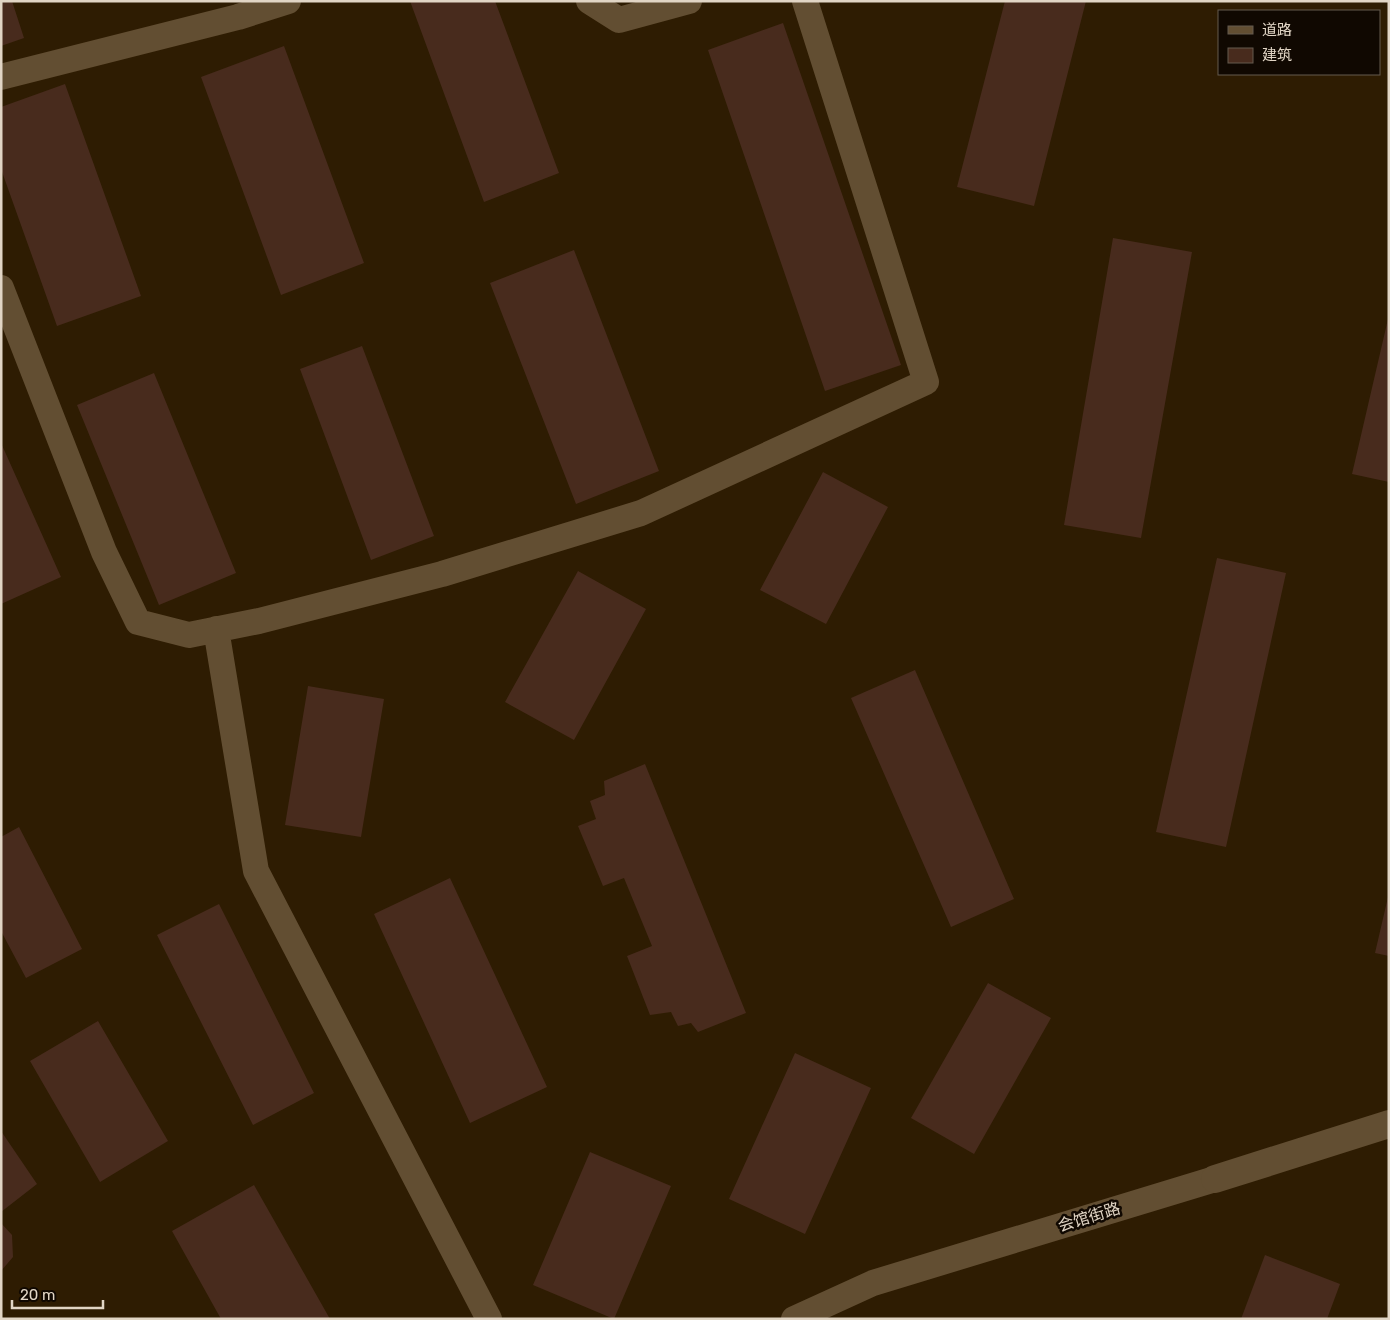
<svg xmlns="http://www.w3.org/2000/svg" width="1390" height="1320" font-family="Rubik,'Noto Sans SC',sans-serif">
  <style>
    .building { fill: #482b1d }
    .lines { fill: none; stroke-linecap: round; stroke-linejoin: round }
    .street { stroke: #624e32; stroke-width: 26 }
    .secondary { stroke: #624e32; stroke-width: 28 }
    .labels { text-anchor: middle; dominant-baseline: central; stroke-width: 5; stroke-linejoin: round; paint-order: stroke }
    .street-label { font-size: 16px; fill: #e1d5c5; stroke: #100801 }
  </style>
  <rect width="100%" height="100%" fill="#2e1c02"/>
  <path class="building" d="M1,1h11l12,37 -23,8z
    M410,1h85l64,172 -75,29z
    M1005,1h81l-52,205 -77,-19z
    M783,23l118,342 -76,26 -117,-341z
    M284,46l80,217 -83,32 -80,-218z
    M65,84l76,212 -84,30 -56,-157v-62z
    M1113,238l79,14 -51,286 -77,-13z
    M574,250l85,221 -83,33 -86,-221z
    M1388,319h1v163l-37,-8z
    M362,346l72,190 -63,24 -71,-191z
    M154,373l82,200 -77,32 -82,-200z
    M1,443l60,134 -60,27z
    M823,472l65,35 -62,117 -66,-34z
    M1217,558l69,15 -60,274 -70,-15z
    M578,571l68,38 -72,131 -69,-38z
    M915,670l99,229 -63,28 -100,-229z
    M308,686l76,13 -23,138 -76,-12z
    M645,764l101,249 -48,19 -7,-9 -13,3 -7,-14 -21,3 -23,-59 25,-10 -28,-68 -21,8 -25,-60 18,-7 -6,-18 15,-6 -1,-14z
    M19,827l63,122 -56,29 -25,-47v-94z
    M450,878l97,209 -77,36 -96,-209z
    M1388,897h1v59l-14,-3z
    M219,904l95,189 -61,32 -96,-190z
    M988,983l63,35 -77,136 -63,-36z
    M98,1021l70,120 -68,41 -70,-121z
    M795,1053l76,35 -66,146 -76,-35z
    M1,1131l36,53 -36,28z
    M590,1152l81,34 -57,133 -81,-34z
    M254,1185l76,134h-109l-49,-88z
    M1,1223l11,12 1,22 -12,14z
    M1265,1255l75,29 -13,35h-86z"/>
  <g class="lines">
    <path class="street" d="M589,1l30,19 70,-19
      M1,77l237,-60 50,-16
      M1,288l103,264 34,70 51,13 70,-14 183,-47 199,-61 285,-131 -121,-381
      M216,629l40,242 233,448
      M794,1319l79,-36 342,-104"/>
    <path class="secondary" d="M1215,1179l174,-55"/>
  </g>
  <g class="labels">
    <g class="street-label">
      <text transform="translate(1089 1217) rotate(-17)">会馆街路</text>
    </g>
  </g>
  <rect width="1390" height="1320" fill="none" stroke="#e1d5c5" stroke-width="5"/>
  <rect x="1218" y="10" width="162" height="65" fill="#100801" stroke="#645a4f"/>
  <rect x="1228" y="26" width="25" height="8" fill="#624e32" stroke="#645a4f"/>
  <text x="1262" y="35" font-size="15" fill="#e1d5c5">道路</text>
  <rect x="1228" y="48" width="25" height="15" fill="#482b1d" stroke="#645a4f"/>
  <text x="1262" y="60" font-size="15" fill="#e1d5c5">建筑</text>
  <path d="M12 1300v8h91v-8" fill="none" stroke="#e1d5c5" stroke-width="2.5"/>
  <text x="20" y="1300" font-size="15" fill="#e1d5c5" stroke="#100801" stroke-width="4" paint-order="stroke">20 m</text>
</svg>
